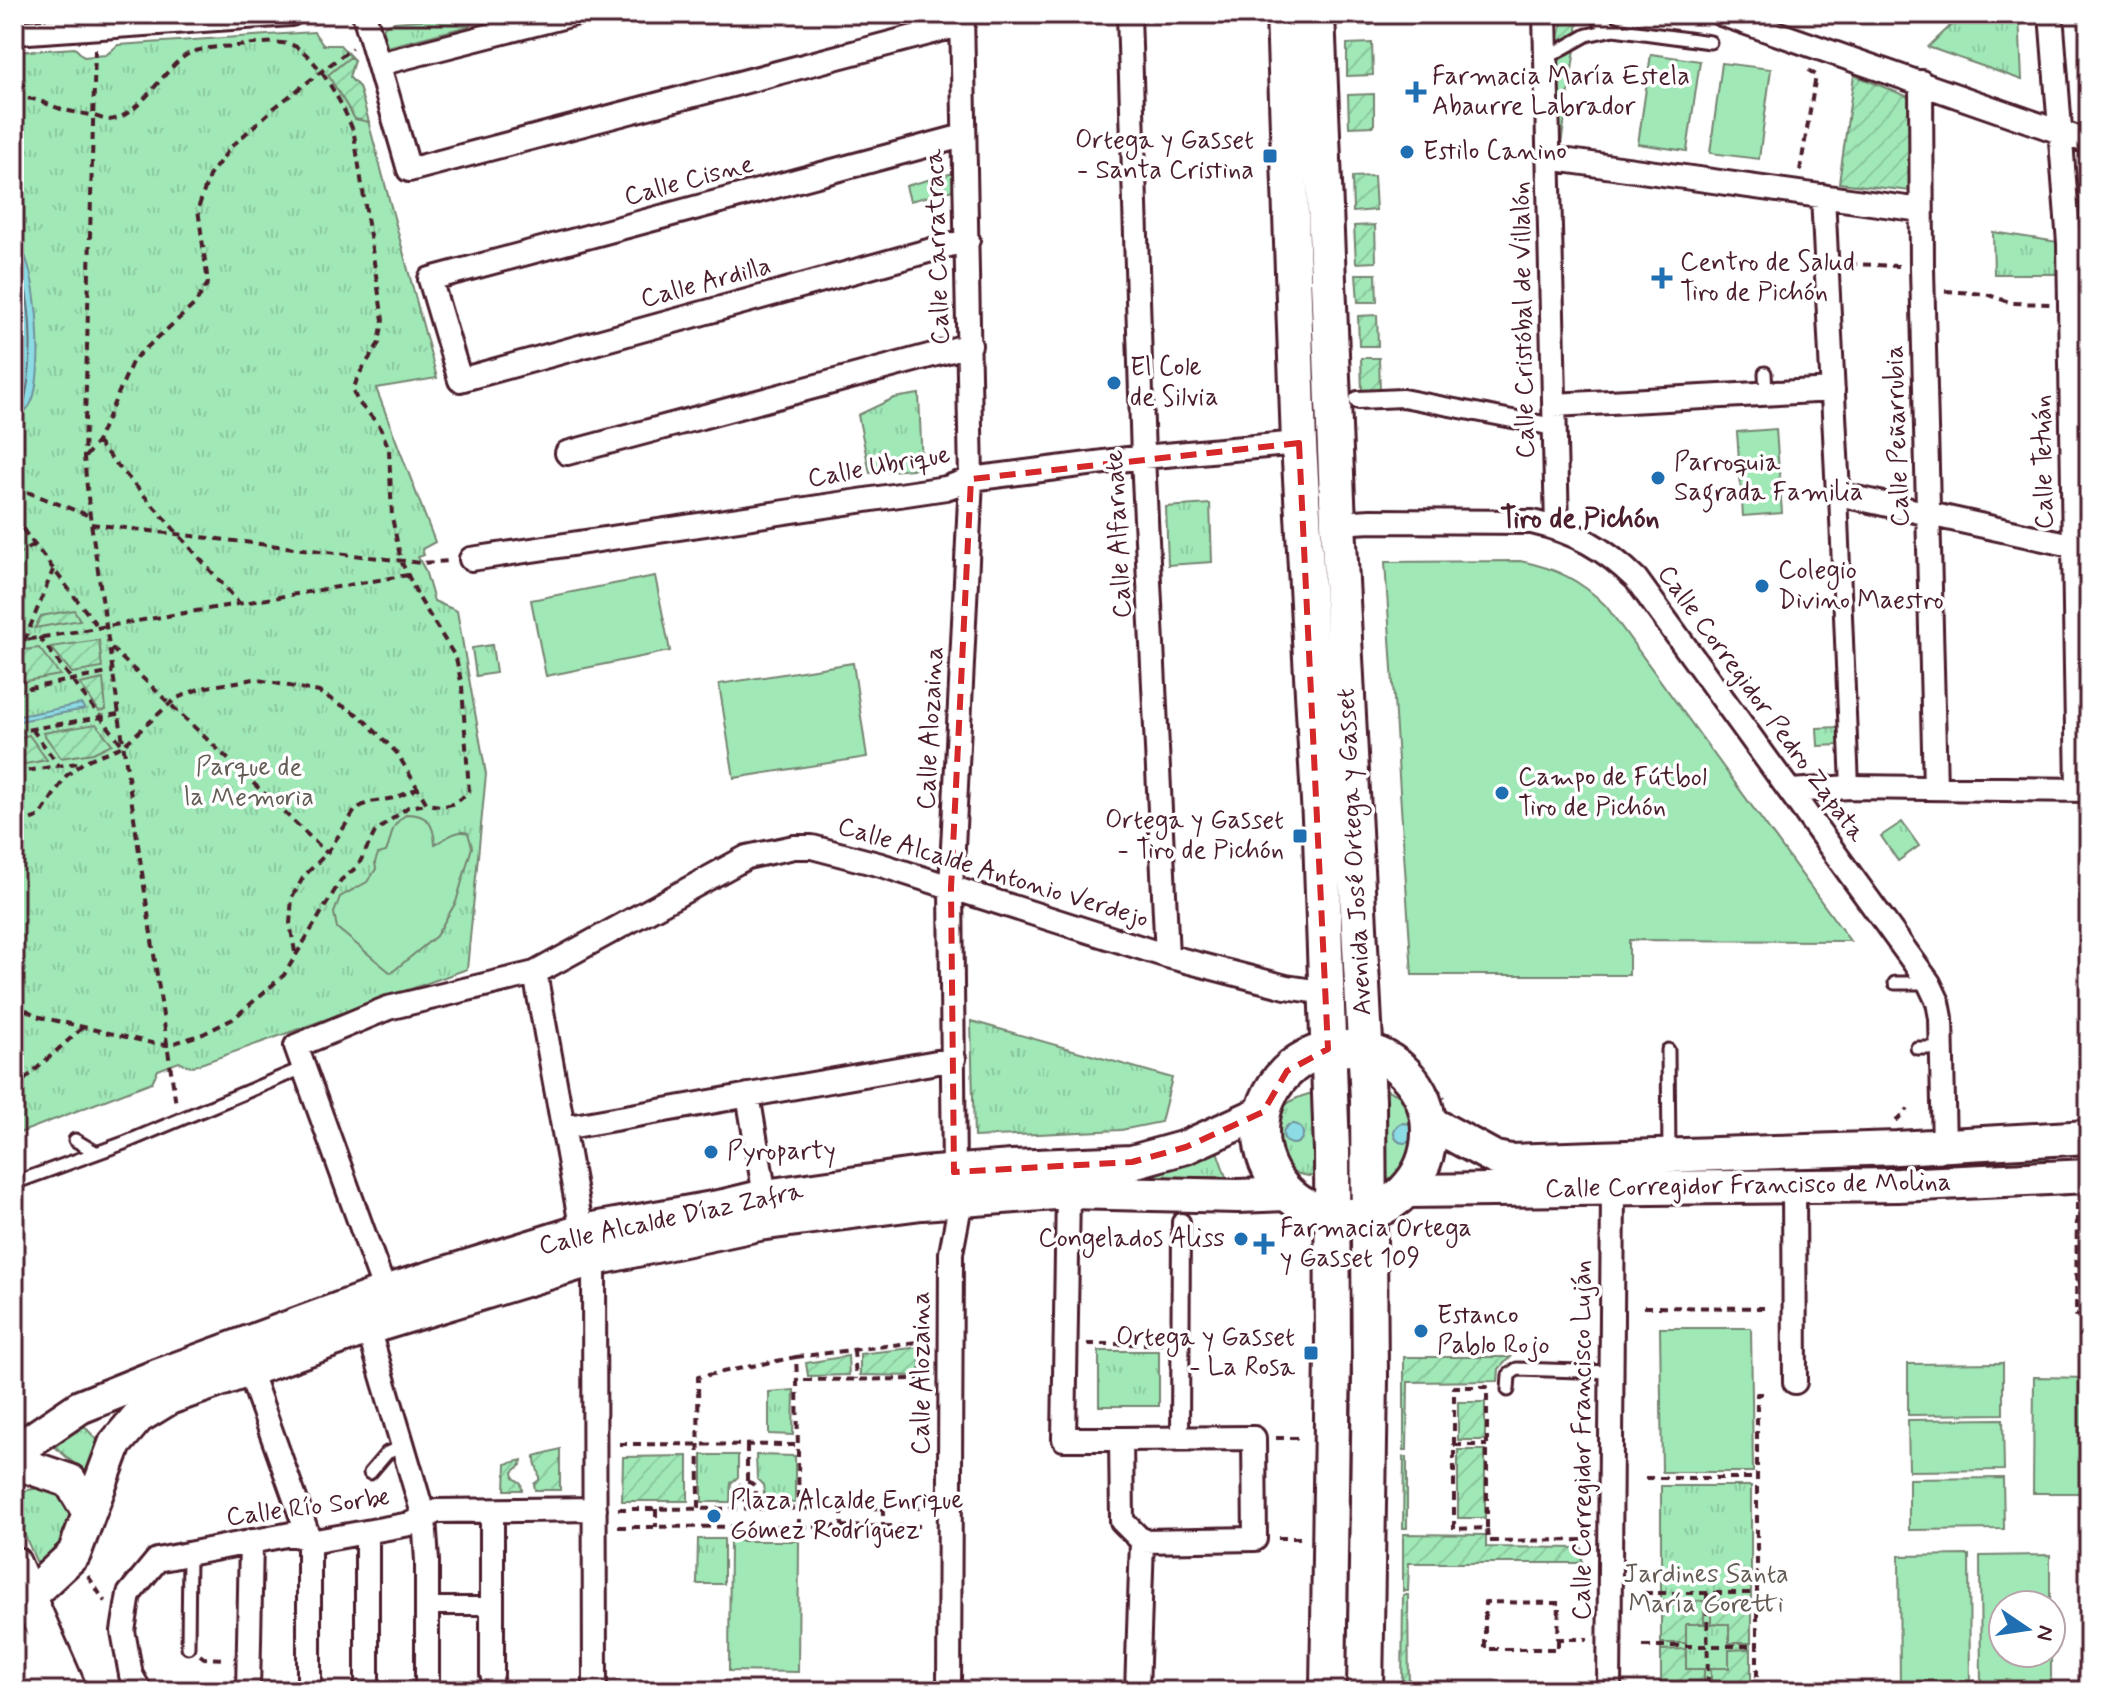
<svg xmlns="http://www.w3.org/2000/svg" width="2103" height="1705" font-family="Mynerve,sans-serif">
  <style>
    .grass { fill: url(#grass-tufts); stroke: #758471; stroke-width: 2 }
    .garden { fill: url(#garden-furrows); stroke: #758471; stroke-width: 2 }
    .pitch { fill: #a0e9b7; stroke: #758471; stroke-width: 2 }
    .water { fill: #8bdce5; stroke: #71909b; stroke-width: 2 }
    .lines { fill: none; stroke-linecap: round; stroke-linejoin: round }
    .shore { stroke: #646b75; stroke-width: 2 }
    .service-casing { stroke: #4a1f2b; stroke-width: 17 }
    .pedestrian-casing { stroke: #4a1f2b; stroke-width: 22 }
    .minor-casing { stroke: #4a1f2b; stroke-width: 28 }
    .secondary-casing { stroke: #4a1f2b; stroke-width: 38 }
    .primary-casing { stroke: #4a1f2b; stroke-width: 40 }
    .path { stroke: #4a1f2b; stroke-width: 4; stroke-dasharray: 8 6; stroke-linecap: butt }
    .service { stroke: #fff; stroke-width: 11 }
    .pedestrian { stroke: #fff; stroke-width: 16 }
    .minor { stroke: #fff; stroke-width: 22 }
    .secondary { stroke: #fff; stroke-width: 32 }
    .primary { stroke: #fff; stroke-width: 34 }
    .marked { fill: none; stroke: #d62828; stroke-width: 6; stroke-dasharray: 16 10; stroke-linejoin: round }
    .poi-dot { fill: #1f6fb2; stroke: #fff; stroke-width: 3 }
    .labels { text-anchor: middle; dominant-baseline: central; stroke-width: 7; stroke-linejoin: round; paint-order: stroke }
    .poi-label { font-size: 26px; fill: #4a1f2b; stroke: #fff; text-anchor: start }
    .street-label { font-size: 26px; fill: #4a1f2b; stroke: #fff }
    .park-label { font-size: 26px; fill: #645c55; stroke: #fff }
    .neighbourhood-label { font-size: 28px; font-weight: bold; fill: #4a1f2b; stroke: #fff }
  </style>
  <defs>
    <pattern id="grass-tufts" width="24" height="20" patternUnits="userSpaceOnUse" patternTransform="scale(2)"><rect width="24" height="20" fill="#a0e9b7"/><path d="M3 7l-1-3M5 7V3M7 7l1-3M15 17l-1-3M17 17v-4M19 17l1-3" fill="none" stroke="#8bc79e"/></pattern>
    <pattern id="garden-furrows" width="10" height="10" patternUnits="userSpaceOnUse" patternTransform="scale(2)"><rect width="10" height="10" fill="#a0e9b7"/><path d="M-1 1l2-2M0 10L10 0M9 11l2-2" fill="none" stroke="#8bc79e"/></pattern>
  </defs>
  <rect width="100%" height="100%" fill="#fff"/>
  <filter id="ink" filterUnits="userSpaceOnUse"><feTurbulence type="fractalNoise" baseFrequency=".0125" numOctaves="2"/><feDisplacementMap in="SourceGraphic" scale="16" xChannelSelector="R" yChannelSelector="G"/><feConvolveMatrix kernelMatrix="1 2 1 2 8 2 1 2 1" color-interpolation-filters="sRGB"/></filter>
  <g filter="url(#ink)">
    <path class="grass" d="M1963,14h56l3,66 -94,-33z
      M469,16l3,6 -3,4 -82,21 -4,-3 -1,-11 3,-8 10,-3z
      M314,32l9,13h17l14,15 -5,17 10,10 78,291 -61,10 59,154 -13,7 2,6 -6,2 7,13 9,31 23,10 29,163 -19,195 -275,98 -13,-5 -21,8 -6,12 -138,53v-1083l61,-4 9,9 22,-2 12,-10z
      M953,173v17l-43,11 -4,-15z
      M1993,232l65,10v32h-64z
      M919,394l3,74 -52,5 -12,-58 36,-17z
      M1210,504l2,58 -44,3 -2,-58z
      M492,645l4,28 -20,3 -4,-28z
      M1839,727v18l-21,1 -1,-18z
      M1902,822l17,24 -21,15 -17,-25z
      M971,1021l201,57 -11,44 -40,8 -147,7z
      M1387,1090c52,18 47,90 -11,91v-90z
      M1316,1092l3,85c-9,-1 -17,-1 -25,-5 -26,-13 -29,-50 -7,-68 8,-7 19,-9 29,-12z
      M1217,1151l9,26h-85l-209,14 248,-27z
      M2045,1154l3,4 -2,5 -52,3 -2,-4 2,-5z
      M1978,1159l1,7 -72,5 -1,-10z
      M1345,1262l8,1 -4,428h-8z
      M1099,1351h60v55h-60z
      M794,1390l-1,45 -24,-1v-42z
      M84,1426l16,17 -14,31 -32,-28z
      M702,1455h36v22l-7,6 -1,19h-28z
      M756,1455l39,1v47l-30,-2 -2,-16 -6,-6z
      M1661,1486h90v205h-90z
      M38,1488c6,2 14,3 19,7 12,8 17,29 11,43 -6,12 -20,18 -31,25l-23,-52v-10l10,-10z
      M698,1539h26v45h-27z"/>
    <path class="garden" d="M1347,14h23l1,11 -23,-1z
      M1563,14h15l-1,18 -18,10z
      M1372,43l1,32 -26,1v-32z
      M1575,49l-14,96 -6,-1 3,-83z
      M350,57l4,3 -5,17 10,10 10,35 -14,-3 -27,-44z
      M1854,75l57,23v93l-72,-8z
      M1374,94v32l-25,1 -1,-32z
      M1374,176l2,34 -23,2 -1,-35z
      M1375,225l1,37 -20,1 -2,-37z
      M1356,274h20l1,28h-19z
      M1377,315l1,31h-19l-1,-30z
      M1361,358h18l1,33 -18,1z
      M74,610l6,10 -45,8 6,-12z
      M99,640l3,28 -30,5 -21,-26z
      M39,648l21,27 -46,8 10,-33z
      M103,679l3,31 -7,1 -19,-27z
      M96,724l16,20 -19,9 -32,5 -18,-25z
      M29,735l18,25 -33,6 8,-29z
      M920,1347v29l-60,-1v-21z
      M848,1356l1,19 -41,1 -2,-13z
      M1404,1357h106l-11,12 -1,12 -90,1 -1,68h-3z
      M1458,1402h27v38h-27z
      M560,1449v41h-25l-1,-6 5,-4c1,-10 -5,-14 -4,-24z
      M1458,1450h27v68h-27z
      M688,1456v45h-66l1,-44z
      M1404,1457h3v71h-4z
      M522,1460l-1,5 -8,7 1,6 7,5 1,7h-17l1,-26z
      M1403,1534l83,1v12l96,1v15h-173l-1,28h-5z
      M1403,1595h5l1,96h-7z
      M1661,1600l43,1v23h-18v19h-25z
      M1711,1600l40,1v42h-22v-19h-18z
      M1686,1649v20h18v22h-43v-41z
      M1751,1649v42h-40v-23h18v-18z"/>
    <path class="pitch" d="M1651,54l49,7 -13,90 -49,-7z
      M1722,63l49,6 -12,90 -49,-6z
      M1776,429l6,84 -39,3 -6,-84z
      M1520,561c35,7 61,19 86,45l244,335 -221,-1v35h-217l-27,-413z
      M655,576l15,75 -124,25 -15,-76z
      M853,663l14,94 -133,21 -15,-94z
      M407,814c21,0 27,11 28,30 11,-5 21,-15 33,-11l4,14 -16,55 -20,34 -45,37 -54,-45 -3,-15 6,-16 27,-15 9,-13 -1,-7 3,-8 8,-2c8,-18 2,-25 21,-38z
      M1751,1328l2,144h-91l-2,-144z
      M2003,1363v51l-95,1v-51z
      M2034,1377l55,1v115h-56z
      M2003,1419l1,51 -95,1 -1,-51z
      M2003,1478l1,51 -95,1v-51z
      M730,1541h69l-1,131 -69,-1z
      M1969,1555l1,136h-70l-1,-135z
      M2050,1555v50h-47v48h48v38h-70l-1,-135z"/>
    <path class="water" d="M14,243c1,1 8,8 9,9 15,26 21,122 9,149 -3,8 -10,14 -18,15z
      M81,704l4,5 -71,13v-5z
      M1394 1133a10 10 0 1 1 20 0a10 10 0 1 1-20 0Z
      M1283 1134a10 10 0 1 1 20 0a10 10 0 1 1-20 0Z"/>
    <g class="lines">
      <path class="shore" d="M14,254c19,38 20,104 11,145l-11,9
        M14,283l6,62 -6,51"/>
      <defs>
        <path id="service" d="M1595,14l6,8 13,7 96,13
          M1546,58l41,-23 27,-6
          M1765,373l1,20
          M1895,983h33
          M1917,1048h25
          M1668,1050l1,103
          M75,1140l22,13
          M14,1183l110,-40 179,-75
          M1508,1390l1,-15 8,-6 94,3
          M370,1473l17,-20 16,-7
          M188,1647l1,-94"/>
        <path id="pedestrian" d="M1358,400l45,-2 151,29
          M1838,494l12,293
          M1180,1439l1,-217
          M427,1606h65"/>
        <path id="minor" d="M364,14l45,156 554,-146
          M1129,14l14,443 24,499
          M1545,14l12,514
          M1721,14l368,128
          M2051,14l18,229 9,547
          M14,33l277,-19
          M379,64l195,-50
          M1921,82l1,186 13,520
          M963,136l-533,143 30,101 508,-140
          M1548,158l373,52
          M1823,196l15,298 251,55
          M1554,405l279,-15
          M567,453l403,-108
          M1338,523l33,-2 161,1c44,10 72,26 104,57l293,404 9,19 3,16 3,128
          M471,559l475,-71 25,-9 172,-22 156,-14
          M1791,791l59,-4 239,3
          M535,973l47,258
          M748,1095l17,101
          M563,1128l391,-69
          M954,1172l-3,-284 20,-409 -9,-465
          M1794,1186l1,196
          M1068,1192l-4,247h57l1,82 20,20 -5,150
          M594,1259l1,432
          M385,1292l-89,-246 92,-38 147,-35 212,-116 47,-10h18l69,18 286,91 119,31 41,6
          M368,1328l56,189 3,44v130
          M249,1370l60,168v153
          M1121,1439l133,-1 1,101 -113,2
          M492,1674v-163
          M140,1691l-9,-16 -8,-44 6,-37 28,-34 134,-26 25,7 94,-17 27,-13 158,-2
          M248,1691l3,-150
          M367,1691v-159
          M949,1691l2,-438 10,-53
          M1609,1691l4,-501"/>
        <path id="secondary" d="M1429,1122l66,36 15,3 387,-13 192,-11
          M1406,1191l492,-6 191,-9
          M14,1452l66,-45 77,-31 228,-84 197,-61 142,-25 41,-10 156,-22 91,-7 120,-5 54,-15 77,-35
          M14,1462l56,19 18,30
          M14,1563l56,128
          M14,1610l60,-56 41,-110 23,-27 31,-19 199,-70 226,-69 165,-35 163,-21 146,-11 170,4 49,-2
          M14,1643l21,48"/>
        <path id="primary" d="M1284,14l15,429 22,393 11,315 1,202 -5,338
          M1317,14l21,509 30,577 2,279 -5,312
          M1261 1132a84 84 0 1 1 168 0a84 84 0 1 1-168 0Z"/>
      </defs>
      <use href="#service" class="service-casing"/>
      <use href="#pedestrian" class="pedestrian-casing"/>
      <use href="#minor" class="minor-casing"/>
      <use href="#secondary" class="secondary-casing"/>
      <use href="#primary" class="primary-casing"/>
      <path class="path" d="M95,49l-11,409 6,58 86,589
        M14,101c18,-7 30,3 47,8 9,3 20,4 30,6 5,1 13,5 18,5 32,-3 53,-51 79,-66 15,-7 33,-7 49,-8 17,-2 38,-6 55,-1 24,8 55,66 62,89l29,186 -4,23 -21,33 -5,15 5,11 21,23 10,24 3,68 9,44 18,37 37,60 6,28 7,105c-14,15 -22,17 -42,13l-30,-51 -37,-37 -41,-24 -65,-13 -53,9 -26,11 -52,47 -38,15 -19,15 -26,40 -16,6 -10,-5
        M1800,171l16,-96 -8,-5
        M1849,264l51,2
        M1945,291l41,3 26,9 38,1
        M97,442l143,162
        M85,457l12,-15 36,-82 62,-56 13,-21 -10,-74 11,-33 22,-29 43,-39 78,-60
        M14,487l76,29
        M14,518l84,109
        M91,524l330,39 29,-2
        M14,555l20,-10
        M39,637l84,109
        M14,642l394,-67
        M111,648l216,205
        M14,667l39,-97
        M14,691l99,-19
        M32,729l27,37
        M14,732l104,-18
        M14,748l4,-17
        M14,773l69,-11
        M295,952l-5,-28 2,-27 12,-21 23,-23 29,-44 13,-7 26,-4 23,-10
        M14,1002l22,14 120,28 12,1 35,-11 30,-15 51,-44 57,-95 17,-14 17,-34 33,-25 19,-3
        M1393,1050l34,26 18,22
        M14,1089l68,-61
        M1896,1121l12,-12
        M2077,1203l-1,112h13
        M1644,1307l124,1
        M1087,1344h75
        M854,1350l2,29
        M796,1357l129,-16
        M1276,1438h28
        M619,1444l179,1
        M747,1445v37
        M1454,1445h33
        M1645,1478h112
        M738 1491a9 9 0 1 1 18 0a9 9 0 1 1-18 0Z
        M699,1508l-1,-131 98,-20 1,23
        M842,1508v18
        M883,1508v18
        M618,1509l306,-1
        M656,1509v18
        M618,1527l306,-1
        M799,1527l-2,-147 128,-1
        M1487,1528v-141h-33v142l33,-1 1,13 100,-1
        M1278,1538h27
        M88,1576l17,26
        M1644,1593h113
        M1707,1593l1,98
        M1558,1639v10h-73v-47l74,1 -1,36h30
        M1643,1646h114
        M200,1655l4,3 22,1
        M1757,1691v-297h11"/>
      <use href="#service" class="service"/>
      <use href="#pedestrian" class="pedestrian"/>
      <use href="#minor" class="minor"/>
      <use href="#secondary" class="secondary"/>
      <use href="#primary" class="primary"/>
    </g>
  </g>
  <path class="marked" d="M1299,443l29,606 -41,22 -24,41 -77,35 -54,15 -178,10 -3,-284 20,-409z"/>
  <g class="poi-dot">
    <path d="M1412 80h8v8h8v8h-8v8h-8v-8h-8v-8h8z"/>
    <circle cx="1407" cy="152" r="8"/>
    <rect x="1262" y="148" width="16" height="16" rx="4"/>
    <path d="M1658 266h8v8h8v8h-8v8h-8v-8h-8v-8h8z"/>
    <circle cx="1114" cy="383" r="8"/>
    <circle cx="1658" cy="478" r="8"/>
    <circle cx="1762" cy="586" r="8"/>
    <circle cx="1502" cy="793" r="8"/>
    <rect x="1292" y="828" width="16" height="16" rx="4"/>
    <circle cx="711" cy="1152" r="8"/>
    <circle cx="1241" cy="1239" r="8"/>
    <path d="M1260 1232h8v8h8v8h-8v8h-8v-8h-8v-8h8z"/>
    <circle cx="1421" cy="1331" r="8"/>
    <rect x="1303" y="1345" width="16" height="16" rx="4"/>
    <circle cx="714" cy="1516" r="8"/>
  </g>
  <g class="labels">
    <g class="poi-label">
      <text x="1432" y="77">Farmacia María Estela<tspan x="1432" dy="30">Abaurre Labrador</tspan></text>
      <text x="1254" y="141" text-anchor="end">Ortega y Gasset<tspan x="1254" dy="30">- Santa Cristina</tspan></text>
      <text x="1423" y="152">Estilo Canino</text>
      <text x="1680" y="263">Centro de Salud<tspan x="1680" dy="30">Tiro de Pichón</tspan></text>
      <text x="1130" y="368">El Cole<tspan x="1130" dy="30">de Silvia</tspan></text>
      <text x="1674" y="463">Parroquia<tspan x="1674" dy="30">Sagrada Familia</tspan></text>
      <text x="1778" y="571">Colegio<tspan x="1778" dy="30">Divino Maestro</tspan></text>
      <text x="1518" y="778">Campo de Fútbol<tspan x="1518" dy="30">Tiro de Pichón</tspan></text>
      <text x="1284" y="821" text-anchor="end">Ortega y Gasset<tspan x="1284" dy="30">- Tiro de Pichón</tspan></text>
      <text x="727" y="1152">Pyroparty</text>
      <text x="1280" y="1229">Farmacia Ortega<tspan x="1280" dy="30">y Gasset 109</tspan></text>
      <text x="1225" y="1239" text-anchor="end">Congelados Aliss</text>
      <text x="1437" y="1316">Estanco<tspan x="1437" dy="30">Pablo Rojo</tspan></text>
      <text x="1295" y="1338" text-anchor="end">Ortega y Gasset<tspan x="1295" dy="30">- La Rosa</tspan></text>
      <text x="730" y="1501">Plaza Alcalde Enrique<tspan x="730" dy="30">Gómez Rodríguez</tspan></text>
    </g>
    <g class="street-label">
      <text transform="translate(689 181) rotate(-15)">Calle Cisne</text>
      <text transform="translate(938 247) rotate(-92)">Calle Carratraca</text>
      <text transform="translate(706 283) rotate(-15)">Calle Ardilla</text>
      <text transform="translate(1524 320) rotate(-91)">Calle Cristóbal de Villalón</text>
      <text transform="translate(1898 436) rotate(-92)">Calle Peñarrubia</text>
      <text transform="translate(2044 462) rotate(-91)">Calle Tetuán</text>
      <text transform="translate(879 467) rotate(-10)">Calle Ubrique</text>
      <text transform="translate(1119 534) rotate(-93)">Calle Alfarnate</text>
      <text transform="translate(1761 704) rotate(54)">Calle Corregidor Pedro Zapata</text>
      <text transform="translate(931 728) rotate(-87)">Calle Alozaina</text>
      <text transform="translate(1355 852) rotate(-93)">Avenida José Ortega y Gasset</text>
      <text transform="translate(993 873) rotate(17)">Calle Alcalde Antonio Verdejo</text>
      <text transform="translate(1748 1186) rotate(-1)">Calle Corregidor Francisco de Molina</text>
      <text transform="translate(671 1219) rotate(-12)">Calle Alcalde Díaz Zafra</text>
      <text transform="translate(922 1373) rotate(-90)">Calle Alozaina</text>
      <text transform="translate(1583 1440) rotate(-90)">Calle Corregidor Francisco Luján</text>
      <text transform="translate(308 1508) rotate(-7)">Calle Río Sorbe</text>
    </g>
    <g class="park-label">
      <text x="249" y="768">Parque de<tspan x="249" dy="30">la Memoria</tspan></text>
      <text x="1706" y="1575">Jardines Santa<tspan x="1706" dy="30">María Goretti</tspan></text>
    </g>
    <g class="neighbourhood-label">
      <text x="1580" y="519">Tiro de Pichón</text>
    </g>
  </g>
  <rect width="2103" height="1705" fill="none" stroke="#fff" stroke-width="48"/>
  <rect x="24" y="24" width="2055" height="1657" fill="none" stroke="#4a1f2b" stroke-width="3" filter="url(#ink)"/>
  <g transform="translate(2027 1629) rotate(103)"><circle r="38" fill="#ffffff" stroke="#b7a5aa" stroke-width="2"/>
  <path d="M0-6L14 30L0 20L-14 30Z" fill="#1f6fb2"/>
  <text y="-12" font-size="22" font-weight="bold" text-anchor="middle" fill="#4a1f2b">N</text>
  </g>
</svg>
